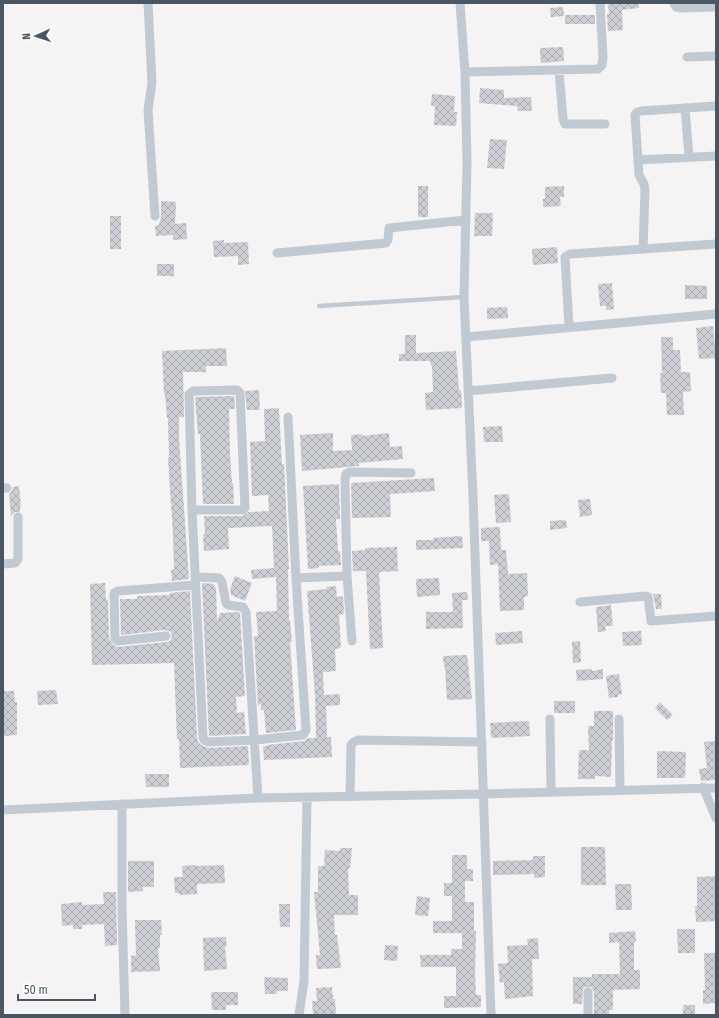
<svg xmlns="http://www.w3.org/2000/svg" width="719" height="1018" font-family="'Fira Sans Condensed',sans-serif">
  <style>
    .building { fill: url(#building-cross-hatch) }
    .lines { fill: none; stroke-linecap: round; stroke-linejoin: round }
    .lane { stroke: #c1cad2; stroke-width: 4.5 }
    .street { stroke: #c1cad2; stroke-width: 9 }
  </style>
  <defs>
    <pattern id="building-cross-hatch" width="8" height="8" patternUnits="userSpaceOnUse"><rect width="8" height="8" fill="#cdcfd5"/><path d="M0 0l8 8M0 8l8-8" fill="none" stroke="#a8abb0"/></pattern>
  </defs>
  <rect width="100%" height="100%" fill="#f5f3f3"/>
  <path class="building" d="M608,3h30l1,5 -17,2 1,20 -15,1 -1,-17h2z
    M563,7l1,9 -13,1 -1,-9z
    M565,15h30v9h-30z
    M563,47l1,14 -23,2 -1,-15z
    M480,88l24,2v8l27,-1 1,14h-14l-1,-5 -38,-3z
    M432,94l23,2 -1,16h3l-1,14 -22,-1 1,-19h-4z
    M490,139l17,1 -3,29 -17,-1z
    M418,186h10v31h-10z
    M564,186v11h-4l1,9 -18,1v-8h2v-12z
    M161,201l15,1 -1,22 11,-1 1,16 -14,1v-5l-17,1 -1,-10 4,-1 2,-9z
    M475,213h18l-1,23h-18z
    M110,216h11v33h-11z
    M224,240v3l24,-1 1,22 -11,1v-9l-24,1 -1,-16z
    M557,247l1,16 -25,2 -1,-16z
    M157,264h17v12h-17z
    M612,283l2,26 -8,1v-4h-6l-2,-22z
    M685,285l22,1v13h-22z
    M507,307l1,11 -21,1v-11z
    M713,326l3,32 -17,1 -3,-31z
    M405,335h11v18l40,-2 3,39h2l1,18 -36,2 -1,-17 8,-1 -1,-26h-1l-1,-5h-31v-7h6z
    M661,337h12v13h7l1,22h9l1,19 -8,1 1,23h-17l-1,-22h-5l-1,-20h2z
    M226,348l1,18h-21v6h-23l1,45h-5v21l10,141 -17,2 -1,-11 3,-1 -1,-35 -5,-76 1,-1 -1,-39h-1l-2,-24h-1l-2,-43z
    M259,390l1,20h-13l-2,-19z
    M234,396l1,13h-6l1,46 2,28h1l1,21h-31l-3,-70h-2l-3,-37z
    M279,408l3,56h2l5,105h-1l1,51h1l2,22h-2l6,88 -30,3 -2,-23h-3v-6l-3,1 -4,-69h4l-2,-24 21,-1 -1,-34 -24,2 -1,-9 23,-2 -2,-42 -44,2 1,21 -25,2 -1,-17h2l-1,-18h39l6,-4 20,-1 -1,-16 -16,1 -2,-54 15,-1 -1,-32z
    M502,426l1,16h-19l-1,-15z
    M333,433v18l19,-1 -1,-15 11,-1v2l27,-3 1,14 12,-1 1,13 -44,4v3l-57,5 -2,-36z
    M434,478l1,13 -45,3 1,23 -39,1 -1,-35z
    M339,484l1,35h-4v2l2,30h2l1,14 -22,1v2l-11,1 -5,-83z
    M19,486l2,21h-1v5h-5l-4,4 -2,-22 3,-3 1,-4z
    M509,494l2,28 -15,1 -2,-28z
    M590,499l2,16 -12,2 -2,-17z
    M566,520l1,8 -17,2v-9z
    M500,527l1,23h5l2,24 19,-1 1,23 -4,1v13l-24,1 -2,-47 -8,1 -1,-24h-8v-13z
    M462,536l1,12 -47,2v-10h17v-2z
    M397,547l1,24 -19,1 4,76 -13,1 -4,-78h-13l-1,-20 13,-1v-2z
    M235,576l17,7 -7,18 -14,-6 -1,-6z
    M439,578l1,17 -23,2 -1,-18z
    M105,583l1,17 2,-1 1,39 5,7 4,2 49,-5 3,-1 2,-5 -1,-4 -6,-2 -44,5 -1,-36h17v-3l33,-1v-2l20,-2 7,146 1,5 3,3 7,3 40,-2 1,19 -69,3 -1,-29h-2l-3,-76 -82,2 -2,-81z
    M202,583l12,1v3h2l1,34 3,-8 19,-1 1,2 5,82 -9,1 1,16 7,-1 2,22 -37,2z
    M336,586l1,11 6,-1 1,18 -5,1 2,33 -6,1 1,22 -13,1 1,23 16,-1v11l-14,1 1,31h4l1,20 -68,3 -1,-14h5l-1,-1 37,-4 4,-3h8l-1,-43 -8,-104 20,-2 -1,-2z
    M467,592l1,8h-6l1,28 -37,1v-17h27l-1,-19z
    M653,594h8l1,15h-6z
    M611,605l2,21h-8l1,5 -8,1 -2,-25z
    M522,631l1,12 -27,2 -1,-12z
    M641,631l1,14 -19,1 -1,-14z
    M580,641l1,21 -8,1 -1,-21z
    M467,655l5,44 -25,1 -2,-33h-1l-1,-11z
    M592,669v2l11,-2v10l-26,2 -1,-11z
    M619,674l3,20 -4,1v2l-9,1 -3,-22z
    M56,690l2,14 -20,1 -1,-14z
    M3,691h11l1,11h2v33l-14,1z
    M554,701h21v12h-21z
    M660,702l13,13 -6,5 -12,-12z
    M594,711h19v29h-1l-1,37 -16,-1v3h-17l1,-29h10l-1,-24h6z
    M529,721l1,15 -39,2 -1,-15z
    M716,741v39l-15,1 -2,-12 8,-1 -3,-26z
    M657,751l29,1 -1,26h-28z
    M145,774h24v13h-23z
    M581,847h24l1,38h-25z
    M340,848h12l-2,21 -2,-1 1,27h9v20h-24l1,20h2l4,33 -24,1 -1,-14h4l-6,-63h4v-26h6l1,-16 15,1z
    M452,855h15v14h6v12h-8v21h9v29h2l-1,41 1,23h5v12l-37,1v-12h12v-29h-35l-1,-12h31v-6h11v-16h-29v-12h19v-25h-8v-13h8z
    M533,856h12v21l-11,1v-4l-41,1v-14l40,-1z
    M128,861h26v26h-11v4l-15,1z
    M196,865v1l28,-1 1,18 -28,1v10l-17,1 -1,-2h-4l-1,-16h9l-1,-11z
    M716,876v45l-20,1 -1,-16h2v-29z
    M615,884h16l1,26h-16z
    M103,892h13l1,53 -12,1 -1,-22 -22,1v4h-9v-4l-11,1 -1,-22 21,-2v3l22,-1z
    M417,896l13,2 -2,18 -13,-1z
    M279,904h11v23h-10z
    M135,920h26l1,15h-2v13h-2l2,23 -29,1v-16l5,-1z
    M677,929h18v24h-17z
    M635,931l1,10 -2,1v28h6v19l-27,1v20h-4v5h-15v-23l-3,-5h-6l-2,2 -1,15h-9v-27h19v-3h28l-1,-32 -10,1v-10z
    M226,937l1,9h-2l2,23 -23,2 -1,-33z
    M538,938l1,21h-7l1,37 -28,3 -1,-17 -4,1 -2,-19 10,-1 -1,-17 21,-1 -1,-6z
    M385,945l13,1 -1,15 -13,-1z
    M704,953h11l1,50 -13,1v-14h2z
    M264,977l24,1v13h-11v3h-12z
    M332,987l1,12h2l1,15 -23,1 -1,-14h5l-1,-13z
    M211,992h27v13h-12v5h-14z
    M683,1005h12v10h-12z"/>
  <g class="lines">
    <path class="lane" d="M319,306l145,-9"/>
    <path class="street" d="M148,3l4,80 -4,27 7,106
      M460,3l5,69 2,91 -3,134 9,199 18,519
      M674,3l2,4 5,1 35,-1
      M687,57l29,-1
      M559,71l4,48 2,5h40
      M465,72l133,-3 4,-4 1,-8 -3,-54
      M685,108l4,49
      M638,160l78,-4
      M643,249l2,-59 -1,-6 -5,-9 -4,-60 2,-3 4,-1 75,-5
      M277,253l109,-10 2,-3 1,-12 77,-8
      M569,327l-4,-70 5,-3 146,-10
      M466,337l250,-23
      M468,391l144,-13
      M3,488h4
      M192,510h51l2,-2 -5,-115 -3,-3 -44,1 -4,3 3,116 11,227 1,3 4,2 47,-2 48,-5 3,-5 -10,-152 -8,-161
      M3,564l12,-1 3,-4v-42
      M195,577l24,1 3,4 4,21 2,2 15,2 3,5 12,186
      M296,578l51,-2
      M580,602l66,-6 2,1 3,24 65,-5
      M166,636l-48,5 -3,-3 -1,-45 4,-2 77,-6
      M352,641l-5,-65 -2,-97 1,-5 4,-2 61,1
      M550,719l1,73
      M619,719l1,70
      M703,787l13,31
      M350,797l1,-52 3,-3 4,-2 124,2
      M122,804v105l3,106
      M3,810l255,-12 225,-4 233,-6
      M299,1015l5,-34 3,-183
      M588,1015v-23"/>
  </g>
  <rect width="719" height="1018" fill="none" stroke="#4a5661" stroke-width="8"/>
  <g transform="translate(36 36) rotate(267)" stroke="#ffffff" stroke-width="3" paint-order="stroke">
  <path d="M0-3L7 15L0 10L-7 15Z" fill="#4a5661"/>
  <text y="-6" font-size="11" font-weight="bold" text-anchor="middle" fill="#4a5661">N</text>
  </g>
  <path d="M18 994v6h77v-6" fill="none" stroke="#4a5661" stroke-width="2"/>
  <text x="24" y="994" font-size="12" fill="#4a5661" stroke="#ffffff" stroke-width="3" paint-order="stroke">50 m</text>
</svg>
